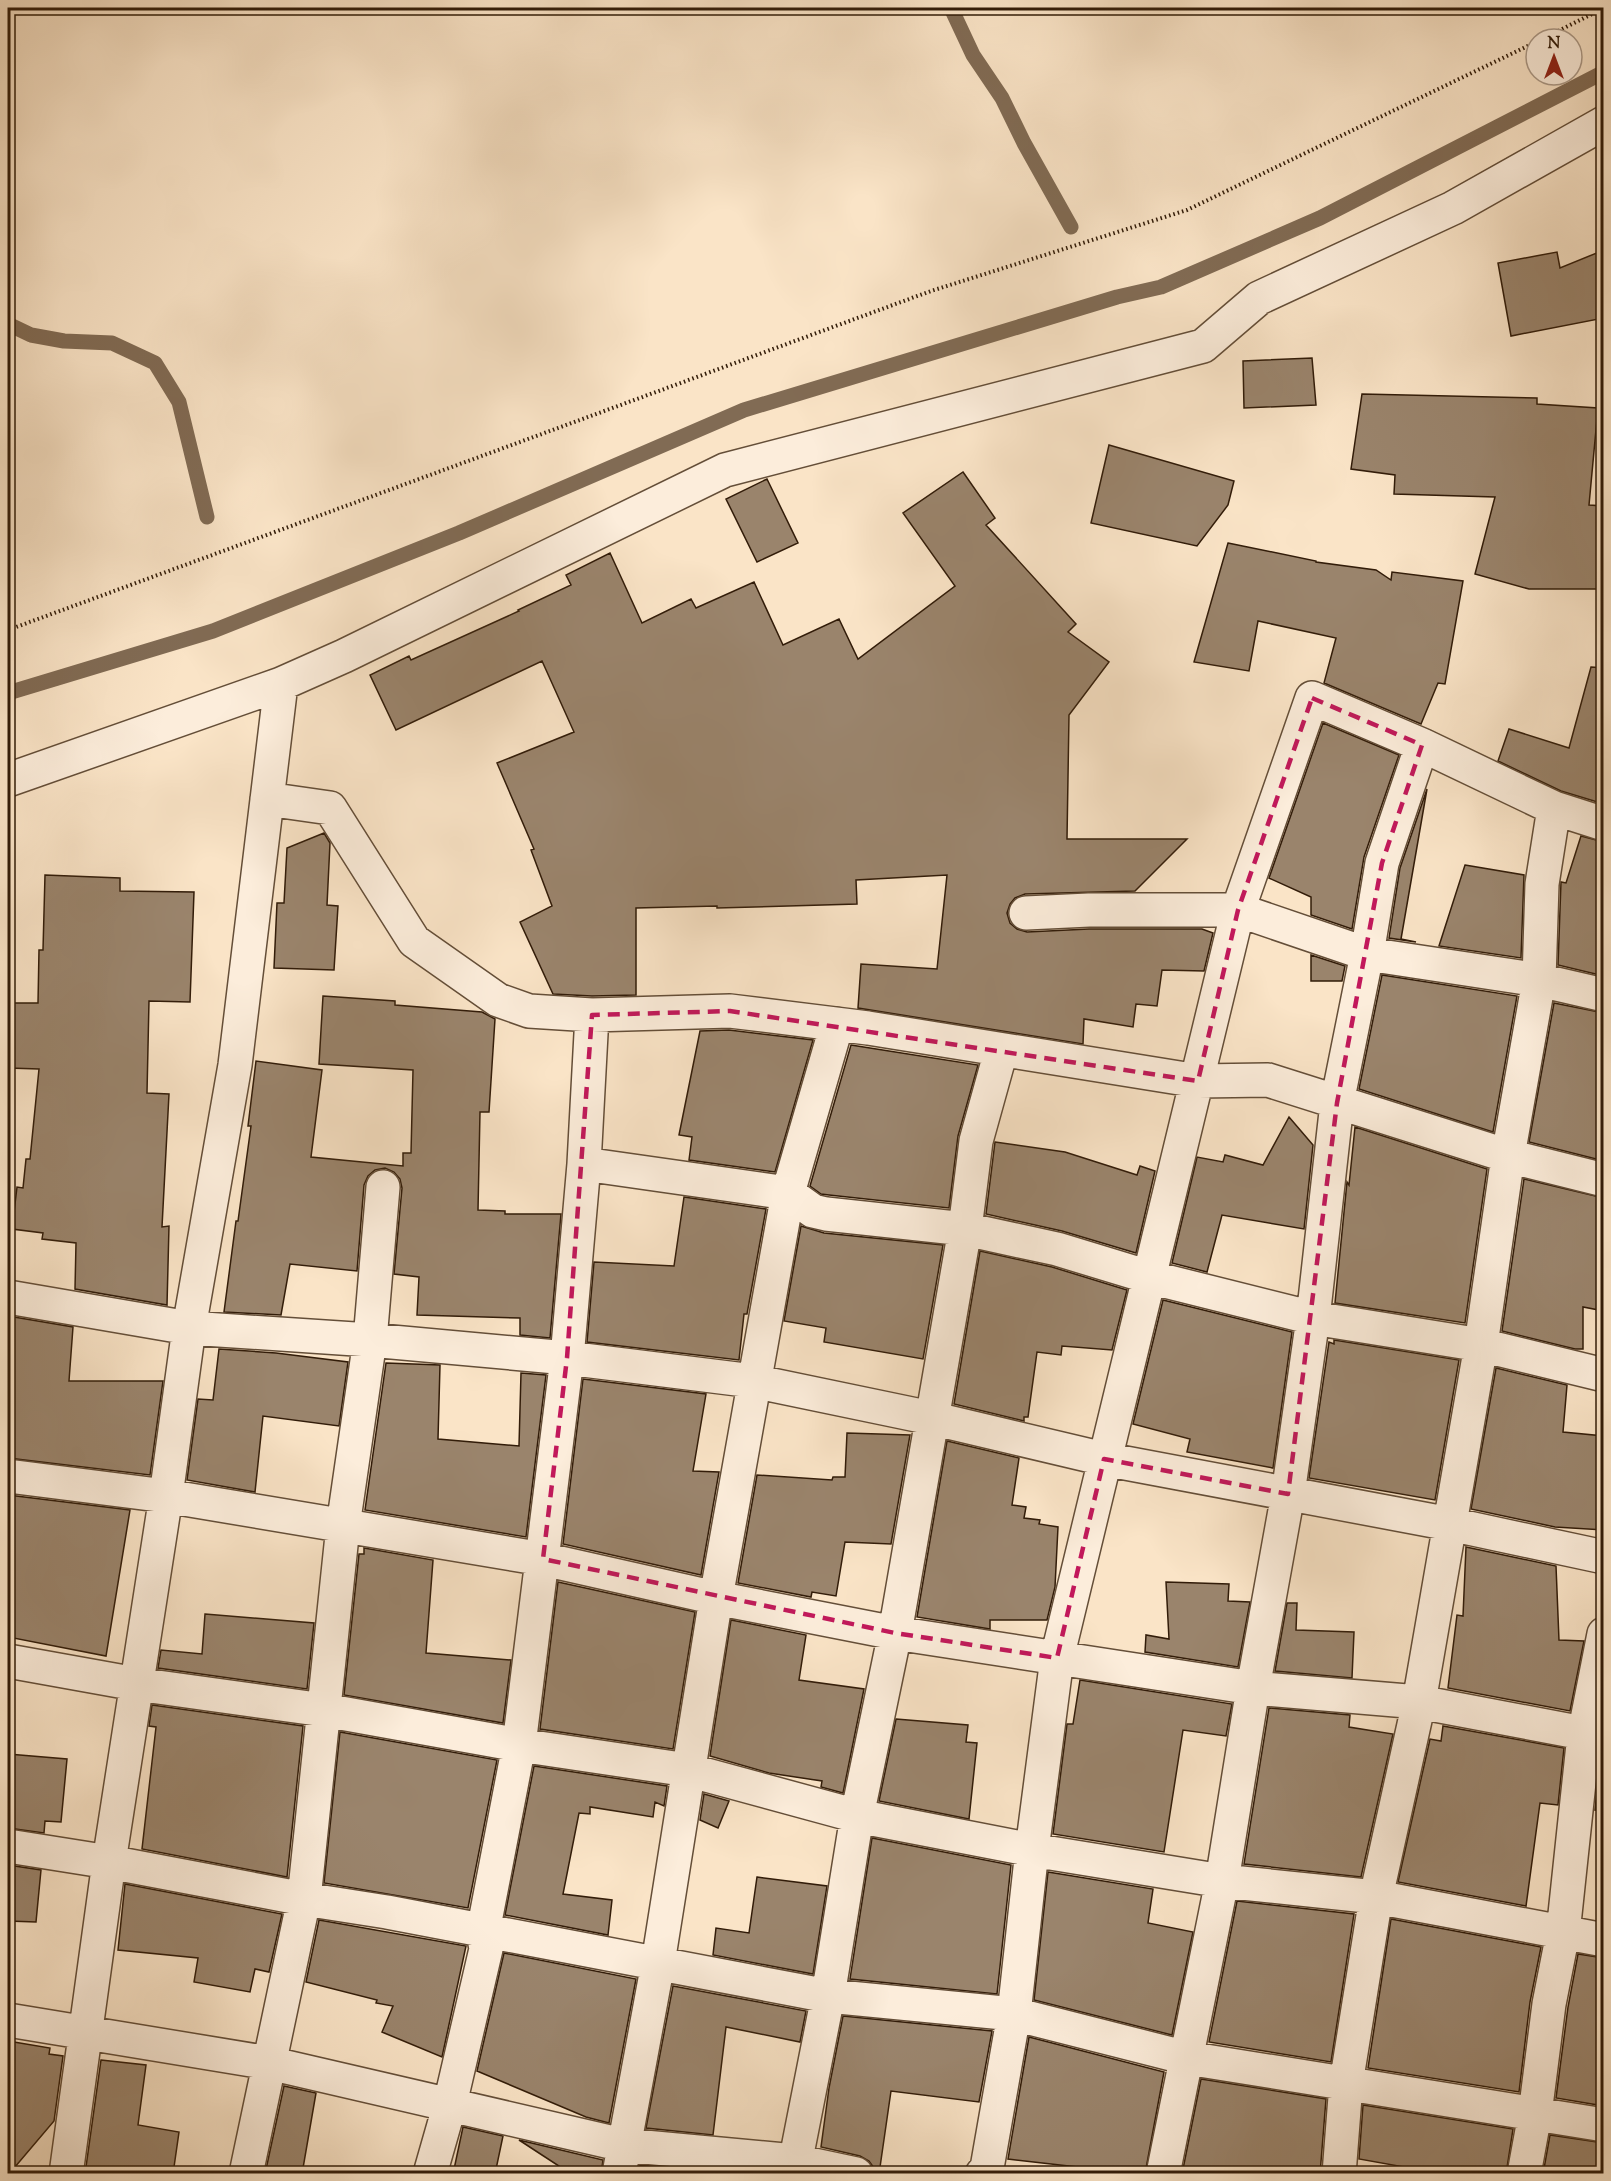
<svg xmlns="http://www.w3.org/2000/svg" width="1611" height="2181" font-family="'Sorts Mill Goudy',serif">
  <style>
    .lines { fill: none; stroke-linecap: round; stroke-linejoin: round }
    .stream { stroke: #816b54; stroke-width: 15 }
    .building { fill: #9a846c; stroke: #321c09; stroke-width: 1.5 }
    .minor-casing { stroke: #644e38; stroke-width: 36 }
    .path { stroke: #321c09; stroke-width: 4; stroke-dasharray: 1.5 3; stroke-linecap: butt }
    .minor { stroke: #fceddb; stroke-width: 33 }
    .marked { fill: none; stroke: #c2185b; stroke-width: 4.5; stroke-dasharray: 12 8; stroke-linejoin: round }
  </style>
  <rect width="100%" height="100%" fill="#fae4c7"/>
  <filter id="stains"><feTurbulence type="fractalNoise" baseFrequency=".00333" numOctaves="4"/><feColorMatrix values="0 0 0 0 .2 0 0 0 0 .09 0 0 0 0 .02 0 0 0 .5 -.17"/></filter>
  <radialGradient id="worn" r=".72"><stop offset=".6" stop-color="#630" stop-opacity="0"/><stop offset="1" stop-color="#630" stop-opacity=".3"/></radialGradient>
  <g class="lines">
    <path class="stream" d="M951,8l22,47 29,43 22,45 47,84
      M8,324l23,11 33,6 48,2 43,20 24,39 28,115
      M8,693l205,-62 246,-98 285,-123 373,-113 44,-10 159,-69 284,-146"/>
  </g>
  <path class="building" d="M1604,250v68l-93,18 -13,-73 59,-11 3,16z
    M1312,358l4,47 -72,3 -1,-47z
    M1362,394l175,4v6l61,4 -9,97 15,1v83h-75l-54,-15 20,-77 -101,-3 1,-19 -44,-6z
    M1109,445l125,36 -6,24 -31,41 -106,-23z
    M963,472l32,46 -9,7 90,99 -8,8 41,30 -40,53 -2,124h120l-52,52 -110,3 -10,4 -5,6 -3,9 3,10 7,6 10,3 62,-3h113l11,4 -9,38 -42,-1 -5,36 -21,-2 -3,23 -49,-8 -1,25 -225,-36 3,-44 76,5 10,-94 -91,5 1,24 -140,4v-2l-81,2v87l-44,1 -39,-2 -33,-72 32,-16 -21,-56 3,-1 -37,-86 77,-31 -32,-71 -146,69 -26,-55 39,-19 2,4 108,-49 -1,-1 53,-25 -5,-10 44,-22 32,70 49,-24 5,9 58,-26 29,63 56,-26 19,40 97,-73 -52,-73z
    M767,479l31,64 -41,19 -31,-63z
    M1228,543l88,18v1l60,8 15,10 1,-8 71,9 -18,103 -7,-1 -17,41 -97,-41 12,-45 -78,-17 -9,50 -55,-9z
    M1591,667l13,1v136l-43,-13 -63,-30 11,-32 60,19z
    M1323,723l76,32 -35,102 -12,72 -41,-14v-18l-42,-19z
    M1427,789l-26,150 15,3 -27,-4 11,-70z
    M324,833l6,10 -3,62 11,1 -4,64 -60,-2 3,-65h7l3,-55z
    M1581,836l23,6v134l-46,-11 3,-83 5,1z
    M1465,865l59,10 -3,83 -82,-12z
    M45,875l75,3v13l74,1 -4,110 -41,-1 -2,92 22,1 -7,133 7,-1 -2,79 -92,-16 1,-46 -34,-4 1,-6 -31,-4 5,-42 6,1 3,-29h4l9,-90 -31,-1v-65h30l1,-53h4z
    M1311,955l34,11 -3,15h-31z
    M1382,975l135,21 -24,136 -134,-43z
    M323,996l72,5v4l87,7 13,7 -6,93h-9l-2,98 27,1v3h56l-11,124 -30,-3v-17l-103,-3 2,-38 -25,-3 8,-86 -2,-9 -6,-7 -9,-4 -10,2 -7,6 -4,9 -7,86 -67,-7 -9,51 -57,-3 12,-91h2l13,-95h-3l8,-65 66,9 -11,87 92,9v-13h8l2,-83 -94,-6z
    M1554,1003l50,10v148l-75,-19z
    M729,1030l84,10 -38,132 -86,-12 3,-23 -13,-2 21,-104z
    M851,1045l127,20 -20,71 -9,72 -120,-13 -8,-1 -11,-8z
    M1289,1117l24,28 -9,84 -82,-14 -15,57 -35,-9 25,-106 26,5 2,-7 38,10z
    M1355,1127l132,42 -22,154 -130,-20 12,-121 2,3z
    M995,1142l70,10 72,23 3,-9 15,5 -19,82 -74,-22 -76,-17z
    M1524,1179l80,19v113l-21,-4v42h-8l-73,-18z
    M684,1197l82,12 -19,105h-3l-5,46 -152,-18 7,-80 80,4z
    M801,1226l23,7 119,12 -20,114 -99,-17 2,-14 -42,-7z
    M980,1251l72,16 75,23 -15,60 -50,-4 -1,9 -24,-3 -9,65h-4v4l-70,-17z
    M1163,1300l129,32 -19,136 -86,-16 3,-13 -57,-15z
    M8,1316l65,11 -4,54h94l-13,94 -142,-17z
    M1334,1340l125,20 -24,140 -126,-22 20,-136 5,2z
    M219,1349l57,4 72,9 -9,64 -76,-10 -8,76 -68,-12 11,-81 15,1z
    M386,1363l54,2 -2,74 81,7 2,-73 25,2 -20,162 -161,-27z
    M1496,1368l71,17 -4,47 41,4v94l-49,-3 -84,-18z
    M583,1379l123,15 -13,77 26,1 -18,103 -138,-31z
    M847,1433l63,2 -19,109 -46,-2 -9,54 -24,-4 -1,5 -73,-14 19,-108 75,5 1,-3h12z
    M947,1441l72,17 -7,47 14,2 -2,11 16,2 -1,4 19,3 -3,60 -8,33h-57v9l-73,-12z
    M8,1495l122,15 -24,146 -98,-19z
    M1466,1547l90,19 3,74 25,1 -14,70 -122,-23 9,-73 6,1z
    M364,1548l69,12 -7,93 85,7 -8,63 -159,-28 15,-141h5z
    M558,1582l137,30 -22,137 -133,-20z
    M1166,1582l63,2 -1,17 22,1 -12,65 -93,-15 1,-17 23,4z
    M1287,1603h10l-1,27 58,2 -2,46 -77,-7z
    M205,1614l109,9 -7,66 -149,-21 3,-18 41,4z
    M731,1620l75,15 -7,45 65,9 -21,104 -22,-6 1,-6 -53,-8 -59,-17z
    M1080,1680l152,24 -6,32 -43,-6 -19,122 -111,-18 14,-110h6z
    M152,1705l151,21 -16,151 -145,-28 14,-122 -7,-1z
    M1269,1708l81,7 -1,12 44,7 -32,143 -117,-13z
    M896,1719l72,6 -2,17 11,1 -8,76 -90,-18z
    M1443,1726l121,22 -6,57 -18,-2 -14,103 -128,-24 32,-143 11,2z
    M340,1732l157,28 -29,148 -144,-25z
    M8,1754l59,5 -6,63 -16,-1 -1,12 -36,-5z
    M1601,1755h3v56l-9,-1z
    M534,1766l133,20 -3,20 -9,-4 -2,15 -63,-10v7l-11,-1 -16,81 49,6 -4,35 -103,-20z
    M704,1794l25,7 -11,27 -18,-8z
    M872,1838l139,27 -14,129 -147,-15z
    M8,1865l33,5 -5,52 -28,-1z
    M1048,1872l105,17 -5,34 45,9 -21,103 -138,-35z
    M757,1877l70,9 -14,88 -100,-19 3,-27 33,5z
    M125,1884l157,30 -13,58 -14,-3 -5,23 -56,-10 4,-24 -80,-8z
    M1237,1901l117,13 -23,148 -122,-20z
    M1391,1919l150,28 -11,55 -11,90 -151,-24z
    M319,1920l147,26 -24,111 -60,-25 11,-26 -17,-3 1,-3 -71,-18z
    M504,1953l132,26 -27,144 -23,-6 -109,-46z
    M1578,1954l26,4v148l-48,-8 12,-91z
    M673,1986l133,25 -6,31 -74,-15 -13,108 -67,-7z
    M843,2016l149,15 -13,71 -88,-11 -12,83h-5v-6l-5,-7 -9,-5 -39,-9 8,-59z
    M1029,2037l135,35 -19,102h-34l1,-3 -104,-12z
    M8,2041l42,7 -1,6 14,2 -9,65 -45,53h-1z
    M101,2060l45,5 -8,60 41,7 -6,42h-88z
    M1201,2079l125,20 -6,75h-138z
    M284,2086l32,7 -14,81h-37z
    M1363,2105l150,24 -7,45h-63l-84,-15z
    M463,2127l40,9 -8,38h-42z
    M1550,2135l54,8v31h-61z
    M519,2140l84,20 -2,14h-30z
    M640,2165l68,7v2h-70z"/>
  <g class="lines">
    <defs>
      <path id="minor" d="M8,780l273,-96 63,-28 381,-186 478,-124 56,-48 194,-90 151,-85
        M267,799l63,9 84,133 84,59 31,11 63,4 138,-4 138,17 330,53 70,-1 240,76 96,24
        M1026,913l63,-3h149l129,44 172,26 65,15
        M584,1164l204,29 25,18 13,3 139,15 92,20 92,28 164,41 168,27 123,30
        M8,1297l181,31 181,12 197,18 186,23 178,37 173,41 346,65 154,33
        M8,1476l158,20 377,63 173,39 179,35 358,55 166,14 185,35
        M8,1661l128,23 188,26 195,35 169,25 169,46 175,34 190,31 154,16 228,43
        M8,1846l101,16 195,37 83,13 441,84 186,18 173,44 417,67
        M8,2020l261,43 354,82 172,16 61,13
        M66,2174l43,-312 57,-366 23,-168 46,-263 46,-381
        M246,2174l58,-275 39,-373 27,-186 13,-153
        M430,2174l20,-70 36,-155 -3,-17 36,-187 48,-387 17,-194 8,-149
        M619,2174l39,-211 58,-365 72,-405 49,-169
        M793,2174l35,-178 29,-180 38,-183 70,-404 11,-88 25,-90
        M982,2174l5,-6 27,-154 18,-164 25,-192 181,-748 74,-212 110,47 132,63 50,16
        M1163,2174l59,-293 31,-193 35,-194 25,-176 24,-215 30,-149 15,-91 40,-118
        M1339,2174l7,-90 30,-187 43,-195 62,-357 27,-189 31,-176 3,-96 12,-76
        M1524,2174l11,-60 14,-110 14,-71 21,-198 20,-101"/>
    </defs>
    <use href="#minor" class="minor-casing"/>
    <path class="path" d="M1542,39l62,-31
      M8,630l923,-339 256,-81 349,-168"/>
    <use href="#minor" class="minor"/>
  </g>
  <path class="marked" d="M1312,698l110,47 -40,118 -45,240 -49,391 -184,-35 -47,199 -162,-25 -352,-74 24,-201 25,-343 138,-4 468,70 40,-171z"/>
  <rect width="1611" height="2181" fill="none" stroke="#fae4c7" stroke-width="30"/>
  <rect x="9" y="9" width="1593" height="2163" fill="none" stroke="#321c09" stroke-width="3"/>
  <rect x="15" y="15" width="1581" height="2151" fill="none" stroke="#321c09" stroke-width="1.5"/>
  <g transform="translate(1554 57)"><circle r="28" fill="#fceddb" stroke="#ab9987" stroke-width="1.5"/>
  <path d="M0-4.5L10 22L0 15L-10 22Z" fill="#8f2418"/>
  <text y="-9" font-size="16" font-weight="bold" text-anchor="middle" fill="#321c09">N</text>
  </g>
  <rect width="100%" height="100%" filter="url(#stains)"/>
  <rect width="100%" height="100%" fill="url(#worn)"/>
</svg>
